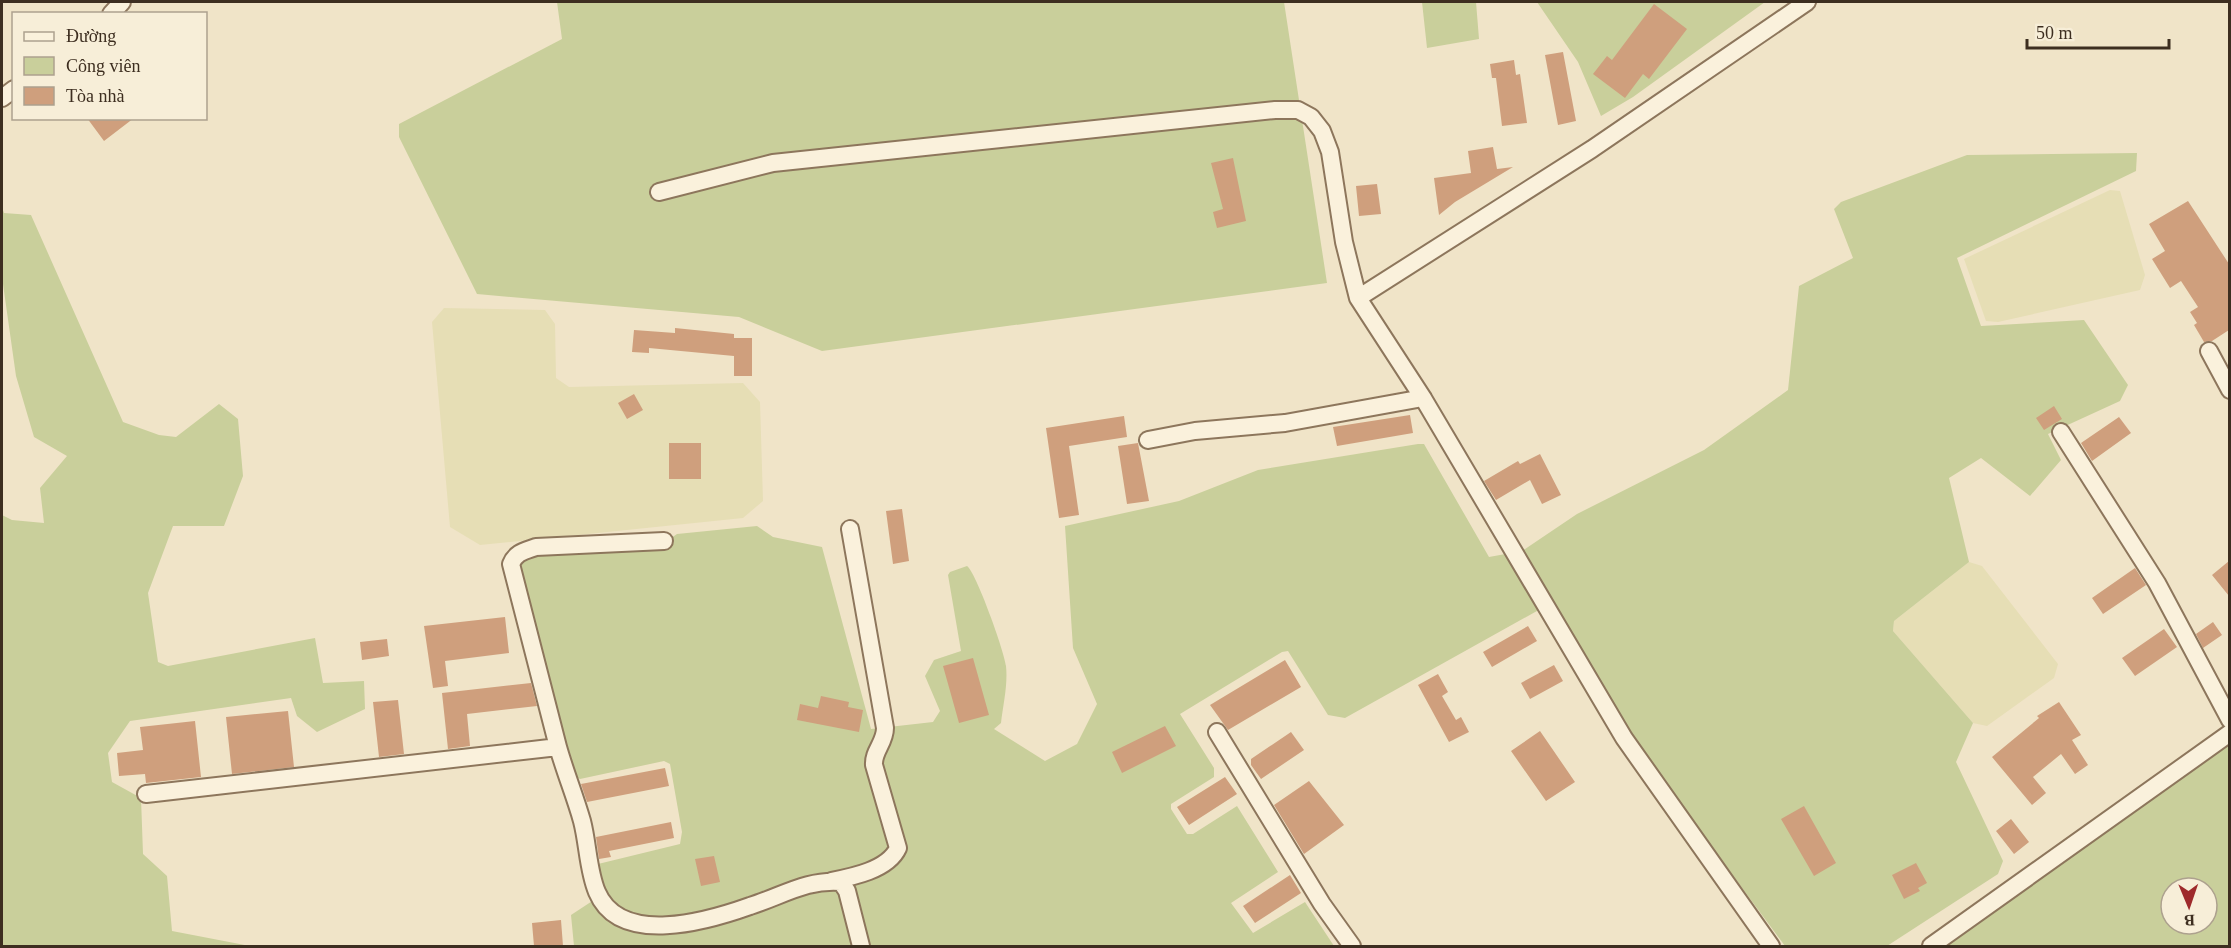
<svg xmlns="http://www.w3.org/2000/svg" width="2231" height="948" font-family="'Times New Roman',serif">
  <style>
    .farmland { fill: #e6deb5 }
    .green { fill: #c9cf9b; fill-rule: evenodd }
    .building { fill: #cf9f7d }
    .lines { fill: none; stroke-linecap: round; stroke-linejoin: round }
    .street-casing { stroke: #8d765c; stroke-width: 20 }
    .street { stroke: #faf1dc; stroke-width: 16 }
  </style>
  <rect width="100%" height="100%" fill="#f0e4c8"/>
  <path class="farmland" d="M2110,190l10,1 25,84 -5,15 -142,32 -12,-1 -22,-62z
    M444,308l101,2 10,14 1,54 13,9 174,-4 17,19 3,99 -20,17 -263,27 -30,-18 -18,-205z
    M1969,562l13,4 76,98 -4,14 -67,48 -14,-3 -80,-92 1,-10z"/>
  <path class="green" d="M557,2h727l43,281 -505,68 -83,-34 -262,-23 -78,-157v-13l163,-85z
    M1422,2h54l3,37 -52,9z
    M1537,2h228l-132,95 -32,19 -23,-54z
    M2137,153l-1,18 -179,87 24,68 103,-6 44,65 -8,16 -72,33 13,26 -31,36 -49,-38 -32,20 20,84 -75,59 -1,10 80,92 -17,39 47,99 -5,13 -111,72h-102l-157,-212 -75,-132 -208,116 -17,-3 -40,-64 -6,1 -102,62 34,54v9l-43,27v5l16,25h6l44,-28 41,66 -47,31 22,30 52,-31 29,44h-760l-3,-31 35,-23 -8,-28 82,-20 2,-12 -12,-68 -6,-3 -84,18 -9,-5 -54,-207 15,-15 132,-9 13,-9 80,-8 16,11 49,10 49,182 62,-7 7,-11 -15,-35 9,-16 27,-9 -13,-76 2,-3 17,-6c9,6 38,87 39,100 2,19 -3,39 -5,57l-7,6 51,32 32,-17 20,-40 -24,-56 -8,-122 114,-25 79,-31 160,-26h6l65,113 33,-6 55,-37 127,-64 84,-60 11,-104 54,-28 -19,-49 7,-7 126,-47z
    M2,207l2,6 27,2 92,207 36,13 17,2 43,-33 19,15 5,57 -19,50h-51l-25,67 10,69 10,4 147,-28 8,45 41,-2 1,28 -48,23 -20,-16 -6,-18 -161,23 -22,32 4,29 29,16 2,56 24,22 5,55 78,15h-248v-431l10,5 32,3 -4,-35 27,-32 -33,-19 -18,-61 -14,-99z
    M2229,740v206h-290zM2171,888h36v36h-36z"/>
  <path class="building" d="M1654,4l33,25 -38,50 -6,-5 -18,24 -32,-24 14,-18 5,4z
    M1563,52l13,69 -18,4 -13,-70z
    M1514,60l2,15 4,-1 7,49 -25,3 -6,-48h-4l-2,-14z
    M87,118h47l-30,23z
    M1493,147l4,22 16,-2 -58,35 -16,13 -5,-37 37,-5 -3,-22z
    M1233,158l13,63 -29,7 -4,-16 10,-3 -12,-46z
    M1377,184l4,30 -22,2 -3,-30z
    M2188,201l41,63v66l-17,11 -8,1 -10,-17 3,-2 -7,-11 8,-5 -17,-26 -11,7 -18,-29 13,-8 -16,-27z
    M675,328l59,6v4h18v38h-18v-20l-85,-8v5l-17,-1 2,-22 41,3z
    M634,394l9,16 -16,9 -9,-16z
    M2054,406l8,13 -18,11 -8,-12z
    M1410,415l3,18 -76,13 -4,-19z
    M1124,416l3,21 -58,9 10,69 -20,3 -13,-90z
    M2119,417l12,16 -39,28 -11,-18z
    M669,443h32v36h-32z
    M1138,443l11,58 -22,3 -9,-58z
    M1540,454l21,41 -19,9 -12,-24 -34,20 -12,-19 34,-20 2,3z
    M902,509l7,52 -16,3 -7,-53z
    M2229,561v35l-17,-21z
    M2135,568l11,17 -43,29 -11,-16z
    M505,617l4,36 -64,8 3,25 -15,2 -9,-62z
    M2213,622l9,13 -19,13 -7,-14z
    M1528,626l9,15 -45,26 -9,-15z
    M2164,629l13,18 -42,29 -13,-18z
    M387,639l2,17 -27,4 -2,-18z
    M973,658l16,57 -30,8 -16,-57z
    M1285,660l16,27 -73,43 -18,-25z
    M1554,665l9,16 -33,18 -9,-16z
    M1438,674l10,18 -6,4 14,24 5,-3 8,15 -20,10 -31,-57z
    M531,683l6,23 -70,8 3,32 -22,3 -6,-56z
    M821,696l28,6 -1,5 15,3 -4,22 -62,-12 3,-16 18,4z
    M398,700l6,54 -25,3 -6,-55z
    M2059,702l22,33 -9,5 16,25 -13,9 -14,-20 -28,23 13,16 -14,12 -40,-48 47,-39 -2,-2z
    M288,711l6,56 -62,7 -6,-57z
    M195,721l6,56 -55,6 -1,-9 -26,2 -2,-23 26,-3 -3,-23z
    M1165,726l11,20 -54,27 -10,-21z
    M1540,731l35,51 -29,19 -35,-50z
    M1291,732l13,18 -43,29 -10,-14v-6z
    M665,768l4,18 -82,16 -6,-18z
    M1225,777l12,17 -48,31 -12,-18z
    M1309,781l35,44 -40,29 -30,-49z
    M1804,806l32,57 -22,13 -33,-57z
    M2011,819l18,23 -15,12 -18,-23z
    M671,822l3,16 -65,13 2,6 -12,2 -3,-22z
    M714,856l6,26 -19,4 -6,-27z
    M1916,863l11,20 -9,5 2,3 -16,8 -12,-24z
    M1290,875l11,18 -46,30 -12,-17z
    M561,920l2,26h-29l-2,-23z"/>
  <g class="lines">
    <defs>
      <path id="street" d="M111,14l11,-12
        M2,98l12,-9
        M659,192l114,-29 502,-53h23l13,7 11,14 8,21 14,90 14,56 65,100 201,340 147,208
        M1358,298l234,-149 215,-147
        M2209,351l21,39
        M2061,432l96,151 73,137
        M1148,440l47,-9 90,-8 138,-25
        M1217,732l105,172 30,42
        M558,747l-47,-183c5,-12 14,-13 25,-17l128,-6
        M146,794l412,-47c7,25 17,49 24,74 6,23 6,50 15,71 23,55 111,29 153,14 32,-10 57,-27 91,-24l6,9 14,55
        M831,881c21,-4 57,-11 67,-33l-24,-83c-1,-14 11,-22 11,-37l-35,-199
        M1931,946l299,-213"/>
    </defs>
    <use href="#street" class="street-casing"/>
    <use href="#street" class="street"/>
  </g>
  <rect width="2231" height="948" fill="none" stroke="#3d2e20" stroke-width="6"/>
  <rect x="12" y="12" width="195" height="108" fill="#f7eed8" stroke="#ada18e" stroke-width="1.5"/>
  <rect x="24" y="32" width="30" height="9" fill="#faf1dc" stroke="#ada18e" stroke-width="1.5"/>
  <text x="66" y="42" font-size="18" fill="#3d2e20">Đường</text>
  <rect x="24" y="57" width="30" height="18" fill="#c9cf9b" stroke="#ada18e" stroke-width="1.5"/>
  <text x="66" y="72" font-size="18" fill="#3d2e20">Công viên</text>
  <rect x="24" y="87" width="30" height="18" fill="#cf9f7d" stroke="#ada18e" stroke-width="1.5"/>
  <text x="66" y="102" font-size="18" fill="#3d2e20">Tòa nhà</text>
  <g transform="translate(2189 906) rotate(178)"><circle r="28" fill="#f7eed8" stroke="#ada18e" stroke-width="1.5"/>
  <path d="M0-4.5L10 22L0 15L-10 22Z" fill="#9e2a2b"/>
  <text y="-9" font-size="16" font-weight="bold" text-anchor="middle" fill="#3d2e20">B</text>
  </g>
  <path d="M2027 39v9h142v-9" fill="none" stroke="#3d2e20" stroke-width="3"/>
  <text x="2036" y="39" font-size="18" fill="#3d2e20" stroke="#f7eed8" stroke-width="4.5" paint-order="stroke">50 m</text>
</svg>
